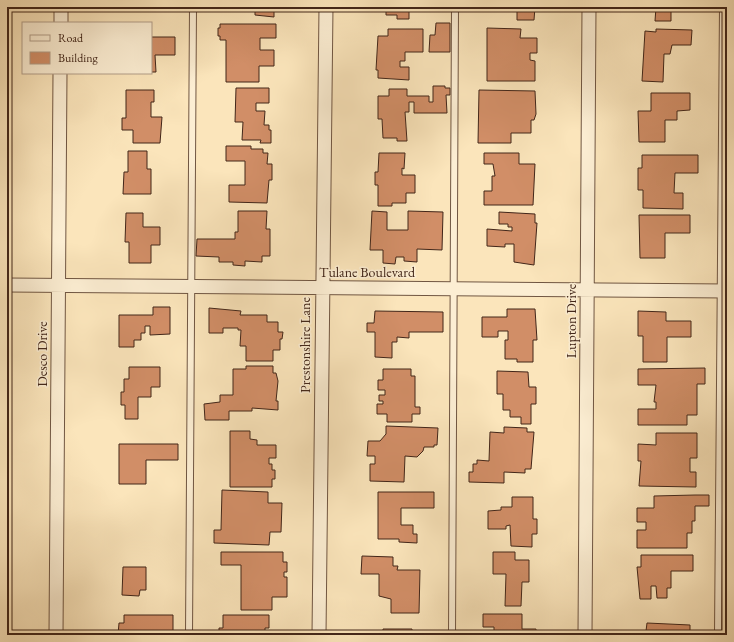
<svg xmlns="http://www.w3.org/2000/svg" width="734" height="642" font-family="'EB Garamond',serif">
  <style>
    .building { fill: #d18e67; stroke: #422619 }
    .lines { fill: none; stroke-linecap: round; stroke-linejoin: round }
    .service-casing { stroke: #705642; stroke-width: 8 }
    .minor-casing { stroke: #705642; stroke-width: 15 }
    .service { stroke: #fceed3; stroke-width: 6 }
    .minor { stroke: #fceed3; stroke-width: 13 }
    .labels { text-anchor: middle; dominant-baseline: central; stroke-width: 3; stroke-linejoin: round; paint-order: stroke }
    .street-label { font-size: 14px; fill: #422619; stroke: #fceed3 }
  </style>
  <rect width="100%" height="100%" fill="#fbe5bb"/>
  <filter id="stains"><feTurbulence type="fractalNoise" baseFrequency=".005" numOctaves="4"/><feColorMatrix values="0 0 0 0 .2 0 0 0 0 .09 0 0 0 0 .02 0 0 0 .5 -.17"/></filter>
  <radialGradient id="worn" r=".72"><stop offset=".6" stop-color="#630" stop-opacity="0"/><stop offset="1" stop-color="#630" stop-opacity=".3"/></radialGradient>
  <path class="building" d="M244,7h30v10l-19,-2v-8z
    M386,7h23v12h-12v-4h-11z
    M517,7h18l-1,13h-17z
    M656,7h15v14h-16z
    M436,23h14v29h-21l1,-17h5z
    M220,24h56v14h-16v12h14v16h-15v16h-33v-42h-6v-4h-2v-8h2z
    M487,28l34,1 -1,9h17v15h-7v7l5,1v20h-48z
    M388,29h35v23h-18v9h-5v6h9v13l-31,-2v-8h-2l2,-34h10z
    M656,29l36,1 -1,15h-19l-2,9h-6l-1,28 -21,-1 3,-50 11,1z
    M151,37h24v18h-20l1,17h-5z
    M433,86h12v2h5v7h-4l1,18h-33v-11h-5v10h-4l2,29h-10v-3h-14l-1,-19h-4v-23h11v-7h18v7h22v6h4z
    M236,88h33v15h-13v8h9l-1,14h5v5h2v13h-11l1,-3h-19l1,-18h-8z
    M126,90h28v12h-3v15h11l-2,26h-27v-13h-11v-12h4z
    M479,90l56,1 1,23 -2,6h-3v13h-20v10h-33z
    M651,93h39v17l-13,1v9h-12v22h-26l-1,-31h13z
    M226,146h25v3h12v4h5l-1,11h5v16h-3l-2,23 -38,-1v-17h16v-24h-19z
    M128,151h19v18h4v25h-28l1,-22h4z
    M379,153h26l-1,16 -2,-1v7h13v18h-9v10h-14v3h-14v-21h-3v-13h3z
    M484,153h35v11h16l-2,41h-49v-14h8v-15h3l-2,-12h-9z
    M642,155h56v18h-23l-1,20h9v16l-40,-1v-18h-5v-22h4z
    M238,211h29l-1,18h4v27h-8v6l-17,-1v5l-12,-1v-3h-14v-5l-23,-1 1,-17h38v-7h3z
    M372,211l15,1v18h21v-19l35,1 -1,38 -25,-1v13l-13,-1v-4h-8l-1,7 -12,-1v-13h-13z
    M499,212l36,2v9h2l-3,42 -20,-3v-18h-9v3l-18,-1v-17l25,2v-4h-4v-3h-9z
    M126,213h17v14h17v18h-9v18h-22v-21h-4z
    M639,215h51v18h-25v25h-25z
    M153,307h17v27l-20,1v-9h-5v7h-4v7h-7v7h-15v-32h34z
    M209,308l32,3 -1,4h27v7h11v10h5l-1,7h-2v11h-7v11h-27v-15h-6l1,-16h-3v-2h-15v5h-14z
    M507,309h28l2,31h-4v22h-16v-3h-12v-19h3v-9h-10v6h-16v-20h25z
    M375,311l68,1v20h-34v6l-12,-1v5h-5v16l-17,-1v-25h-8v-9h7z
    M638,311l28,1v9h25v16h-24v25h-24v-26h-5z
    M246,366h27v7h3l2,8 -2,20h2v9l-26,-2v3h-23v9h-24l-1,-16 16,-2v-7h13v-26h13z
    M129,367h31v20h-9v10h-13v22h-13v-14h-4v-13h3v-13h5z
    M705,368v16h-8v31h-10v10h-49v-16h18v-7h-2l2,-17h-18v-16z
    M383,369h28v7h4v31h5v7h-8v8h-25v-8h-10v-10h6v-3h-4v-6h6v-5h-7v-10h5z
    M497,371l31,1 1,15h7v17h-5v20h-10v-7h-11v-7h-7v-16h-6z
    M386,426l52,2 -1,17h-3v2h-10l-1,4 -6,6 -12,-1 -1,26 -34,-1v-17h5v-8h-8l1,-15h12l6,-7z
    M504,427l23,1v4h7l-3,37h-6v4l-21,-1v11l-35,-1v-10h4v-8h4v-4l12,1 1,-29 14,1z
    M230,431h20v8l7,1v5h19v13h-7v6h3v6h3v9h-3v8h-42z
    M656,433h41v25h-7v14h6v15l-57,-1 2,-25h-3v-17l18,1z
    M119,444h59v16h-32v24h-27z
    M222,490l46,2v11h14l-1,29h-11l-1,13 -55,-2v-13h7z
    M378,492h56v16h-33v17h12v9h4v9l-18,-1v-3h-21z
    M695,495h14v11h-14v15h-3v12h-5v15h-50v-18h9v-8h-9v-14h17v-12z
    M512,497h21v22h4v15h-5v13l-21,-1 -1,-21 -4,1v3h-18v-18l13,-1v-3h11z
    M221,552h62v10h4v10h-3v5h3v20h-15v13h-31v-45h-20z
    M493,552h22v8h14v22h-7l-1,24h-16l1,-32h-13z
    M641,555h52v16h-22v17h-4v10h-10l-1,-12h-5v13h-11l-3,-32h4z
    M362,556l31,1v9h5l-1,4h23l-1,43h-28v-14l-12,-3v-22h-18z
    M123,567h23v23h-6l-1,6 -17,-1z
    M483,614h39v15h14v6h-42v-8h-11z
    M124,615h49v20h-55l1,-12h5z
    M223,615h46v13h-4v7h-46v-7h4z
    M647,623l43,2v10h-47v-4h3z
    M383,629h29v6h-29z"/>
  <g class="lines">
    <defs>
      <path id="service" d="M189,635l4,-628
        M452,635l3,-628
        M718,635l5,-628"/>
      <path id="minor" d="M61,23v-16
        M7,285l720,6
        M56,635l4,-562
        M319,635l7,-628
        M585,635l4,-628"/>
    </defs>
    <use href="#service" class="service-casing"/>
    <use href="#minor" class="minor-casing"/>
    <use href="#service" class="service"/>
    <use href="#minor" class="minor"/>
  </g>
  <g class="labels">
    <g class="street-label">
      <text x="367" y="272">Tulane Boulevard</text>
      <text transform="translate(571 321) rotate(-90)">Lupton Drive</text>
      <text transform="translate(305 345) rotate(-90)">Prestonshire Lane</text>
      <text transform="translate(42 354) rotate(-90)">Desco Drive</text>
    </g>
  </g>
  <rect width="734" height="642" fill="none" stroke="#fbe5bb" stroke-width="24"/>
  <rect x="8" y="8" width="718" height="626" fill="none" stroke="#422619" stroke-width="2"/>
  <rect x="12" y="12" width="710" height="618" fill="none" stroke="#422619"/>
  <rect x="22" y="22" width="130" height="52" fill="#fceed3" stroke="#b29e89"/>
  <rect x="30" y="35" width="20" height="6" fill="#fceed3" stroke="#b29e89"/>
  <text x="58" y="42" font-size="12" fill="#422619">Road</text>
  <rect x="30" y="52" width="20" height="12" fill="#d18e67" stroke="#b29e89"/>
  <text x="58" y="62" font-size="12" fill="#422619">Building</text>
  <rect width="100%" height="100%" filter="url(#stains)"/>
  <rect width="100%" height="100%" fill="url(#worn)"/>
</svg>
